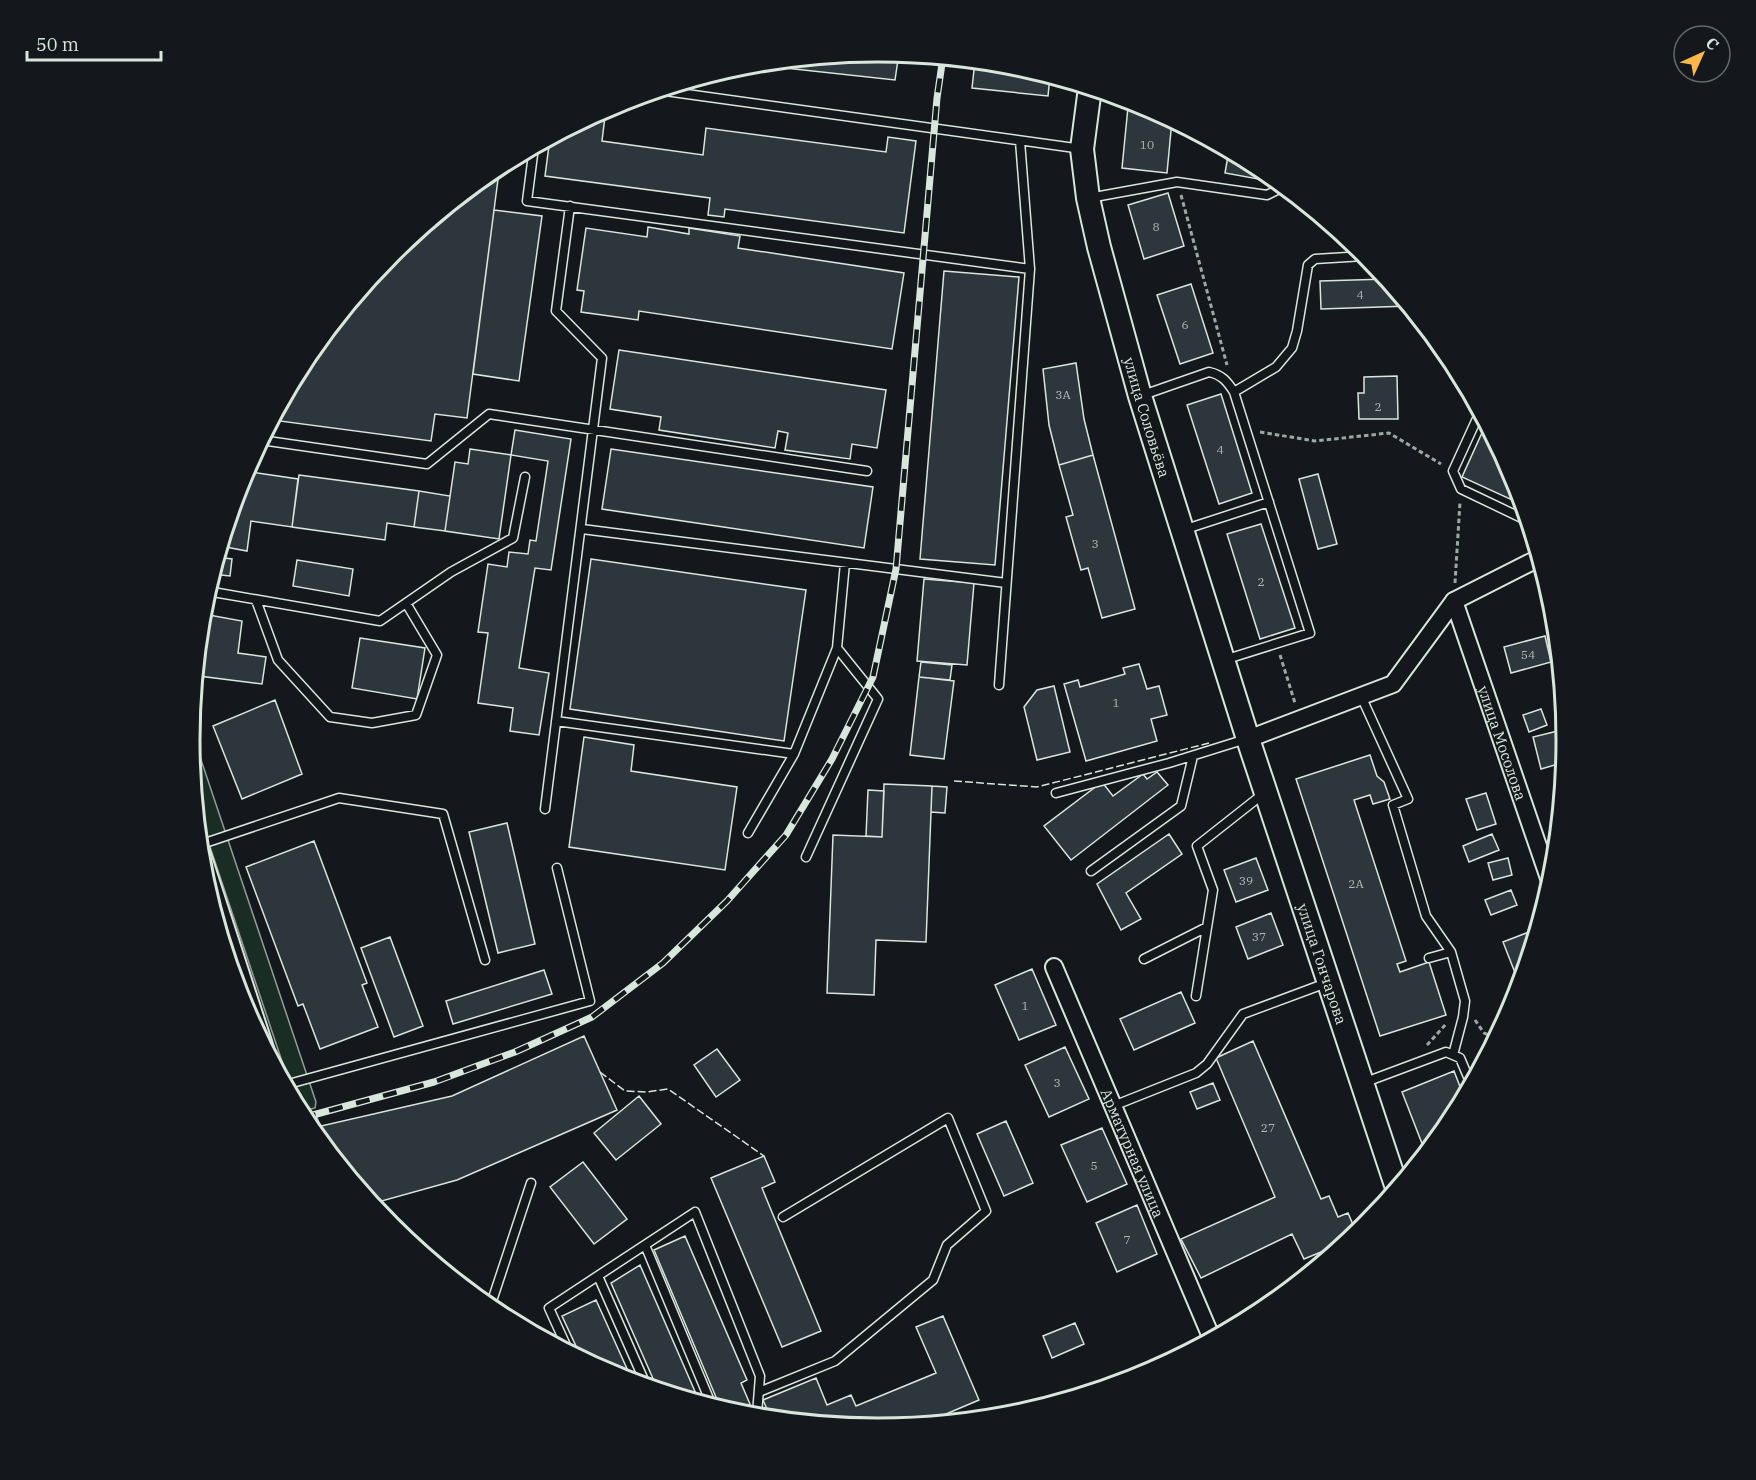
<svg xmlns="http://www.w3.org/2000/svg" width="1756" height="1480" font-family="'IBM Plex Serif',serif">
  <style>
    .green { fill: #1a2d24; stroke: #939e99; stroke-width: 1.5 }
    .building { fill: #2c363c; stroke: #d8e6dc; stroke-width: 1.5 }
    .lines { fill: none; stroke-linecap: round; stroke-linejoin: round }
    .lane-casing { stroke: #d8e6dc; stroke-width: 11 }
    .street-casing { stroke: #d8e6dc; stroke-width: 20 }
    .secondary-casing { stroke: #d8e6dc; stroke-width: 26 }
    .path { stroke: #9da8a2; stroke-width: 3; stroke-dasharray: 4.5 3; stroke-linecap: butt }
    .lane { stroke: #14181c; stroke-width: 8 }
    .street { stroke: #14181c; stroke-width: 16 }
    .secondary { stroke: #14181c; stroke-width: 22 }
    .rail-casing { stroke: #d8e6dc; stroke-width: 7 }
    .rail { stroke: #14181c; stroke-width: 4.5; stroke-dasharray: 14; stroke-linecap: butt }
    .fence { stroke: #d8e6dc; stroke-width: 1.5; stroke-dasharray: 8 3; stroke-linecap: butt }
    .labels { text-anchor: middle; dominant-baseline: central; stroke-width: 4.5; stroke-linejoin: round; paint-order: stroke }
    .number-label { font-size: 12px; fill: #adbab4 }
    .street-label { font-size: 15px; fill: #d8e6dc; stroke: #14181c }
    .rim { fill: none; stroke: #d8e6dc; stroke-width: 3 }
  </style>
  <rect width="100%" height="100%" fill="#14181c"/>
  <path class="green" d="M211,578l-12,98 -7,38 10,-109z
    M190,727l126,375 -1,6 -16,4 -104,-310 -6,-62z
    M317,1117l11,34 -23,-28z"/>
  <path class="building" d="M878,51l21,2 -4,27 -146,-16z
    M975,61l38,3 37,12 -2,20 -76,-8z
    M1128,107l26,3 18,10 -5,53 -45,-5z
    M606,108l-4,33 101,14 3,-27 180,24 2,-15 28,4 -12,92 -179,-24 -1,8 -16,-2 2,-17 -165,-22 5,-38z
    M1229,150l32,17 15,12 -1,3 -50,-9z
    M500,164l-33,254 -32,-4 -4,27 -159,-21 33,-63 86,-104z
    M1168,193l16,53 -40,13 -16,-54z
    M494,210l48,6 -23,165 -46,-7z
    M648,227l41,7v-6l51,8 -2,12 166,25 -12,76 -253,-38 -1,9 -57,-8 3,-21 -7,-1 9,-62 61,9z
    M944,271l75,6 -24,288 -75,-6z
    M1387,279l22,27 -88,3 -1,-28z
    M1191,284l22,69 -33,11 -23,-69z
    M619,350l267,40 -9,58 -25,-4 -2,15 -65,-9 3,-17 -10,-2 -3,17 -116,-18 2,-13 -51,-8z
    M1076,363l8,56 9,36 -34,10 -10,-40 -6,-56z
    M1397,376l1,43h-39l-1,-26h6v-16z
    M1221,394l31,99 -33,11 -32,-99z
    M1486,424l29,53 8,28 -61,-28z
    M515,430l56,9 -20,131 -16,-2 -16,100 30,5 -10,62 -29,-4 3,-23 -35,-5 10,-70 -10,-1 10,-68 19,3 2,-15 19,2 2,-14 6,1 12,-80 -37,-6z
    M470,449l41,6 -12,84 -54,-8 10,-69 13,2z
    M611,449l262,38 -9,61 -262,-39z
    M1093,455l42,154 -33,9 -14,-50 -7,2 -15,-53 7,-2 -14,-50z
    M244,471l54,8 -6,48 -41,-6 -4,30 -27,-5z
    M1318,474l19,70 -19,5 -19,-70z
    M299,475l120,16 -5,36 -27,-4 -2,17 -93,-13z
    M419,491l31,5 -5,35 -31,-4z
    M1261,524l34,104 -35,11 -33,-105z
    M217,557l15,2 -2,17 -18,-2z
    M591,559l215,31 -22,151 -214,-32z
    M297,560l56,9 -4,27 -56,-10z
    M924,579l50,4 -7,82 -50,-4z
    M209,615l33,6 -4,32 28,4 -4,27 -63,-8z
    M1545,636l6,26 -40,11 -7,-26z
    M360,638l65,10 -8,51 -65,-11z
    M921,662l31,3 -2,15 -31,-3z
    M1139,664l8,25 12,-3 8,29 -16,4 6,22 -71,20 -22,-77 14,-4 2,7 45,-13 -2,-6z
    M919,677l35,4 -10,78 -34,-4z
    M1054,686l16,66 -33,8 -13,-53 13,-17z
    M275,700l27,74 -60,25 -29,-73z
    M1541,709l6,16 -18,7 -6,-17z
    M1566,729l1,11 -2,22 -24,7 -8,-32z
    M584,737l50,8 -3,26 106,16 -12,83 -156,-23z
    M1370,755l7,21 7,6 6,17 -17,5 -3,-9 -16,5 52,161 -9,3 3,8 29,-10 17,53 -66,21 -84,-257z
    M1157,772l11,13 -97,75 -27,-34 58,-44 11,14 30,-22 4,5z
    M884,784l48,2 -6,156 -50,-2 -2,55 -47,-2 6,-158 49,2z
    M932,786l15,1 -2,26 -14,-1z
    M868,790l16,1 -2,46 -16,-1z
    M1486,793l10,31 -19,6 -11,-31z
    M507,823l28,121 -37,9 -29,-121z
    M1169,834l13,20 -56,39 15,26 -20,11 -24,-46z
    M1492,834l7,16 -30,12 -6,-16z
    M314,841l53,142 -5,2 16,42 -58,22 -17,-45 -5,2 -52,-139z
    M1256,858l12,32 -32,12 -12,-32z
    M1508,858l4,17 -19,5 -5,-17z
    M1511,890l6,15 -26,10 -6,-15z
    M1271,913l12,32 -35,14 -12,-32z
    M1529,932l4,11 -12,39 -2,1 -16,-41z
    M390,937l33,89 -29,11 -33,-89z
    M1032,969l24,56 -37,15 -24,-55z
    M544,970l8,24 -99,30 -7,-23z
    M1181,992l14,31 -61,27 -14,-31z
    M584,1036l33,74 -160,70 -86,24 -43,-53 -7,-25 131,-30z
    M1253,1041l68,158 8,-3 9,21 10,-4 9,21 -9,7 -44,18 -12,-25 -91,44 -20,-39 94,-42 -59,-139z
    M1065,1047l24,52 -40,18 -24,-52z
    M717,1049l23,31 -24,17 -22,-32z
    M1454,1071l10,26 -13,26 -15,18 -13,5 -21,-54z
    M1213,1083l7,17 -23,9 -7,-17z
    M639,1096l22,28 -45,36 -22,-27z
    M1006,1121l27,62 -29,13 -27,-62z
    M1102,1128l25,56 -40,18 -26,-57z
    M764,1156l11,26 -13,6 59,143 -39,16 -71,-169z
    M583,1162l44,57 -33,25 -44,-57z
    M1137,1205l20,49 -40,18 -21,-49z
    M685,1236l62,144 -6,3 9,21 -10,4 3,8 -22,-7 -67,-159z
    M640,1265l60,138 -42,-13 -47,-107z
    M596,1300l37,82 -19,-6 -32,-17 -20,-43z
    M943,1316l36,84 -59,25 -42,4 -107,-11 -8,-18 53,-22 11,27 24,-10 5,11 80,-33 -20,-46z
    M1075,1323l9,21 -32,14 -9,-22z"/>
  <g class="lines">
    <defs>
      <path id="lane" d="M658,90l424,59
        M534,147l-7,54 503,68
        M1089,198l88,-16 90,13 12,-6 2,-5
        M1234,392l42,-25 16,-19 5,-17 11,-66 7,-6 49,-3v-4
        M1140,396l69,-24c13,3 18,9 25,20l76,241 -86,27
        M1480,412l-27,59 8,18 67,32
        M261,440l166,24 62,-50 378,57
        M582,529l424,54
        M1183,530l86,-28
        M207,591l173,30 71,-49 62,-34 12,-61
        M256,600l22,60 52,57 42,6 44,-8 21,-60 -31,-52
        M999,685l31,-416 -10,-128
        M1361,696l47,103 -15,6 33,111 25,36 14,49 -2,16 -10,38
        M556,721l238,33
        M1056,793l113,-30 77,-24
        M545,809l57,-451 -46,-47 14,-105
        M748,833l46,-79 43,-106 8,-85
        M199,845l140,-47 104,16 42,146
        M806,857l72,-158 -41,-51
        M1091,871l90,-65 12,-50
        M1429,958l22,-6
        M1144,959l63,-32
        M1196,996l17,-106 -16,-44 66,-52
        M1363,1083l83,-31 14,6 11,26
        M285,1085l305,-84 -33,-133
        M1113,1106l83,-33 11,-9 36,-50 86,-32
        M645,1245l67,161
        M598,1276l49,111
        M488,1307l3,-3 40,-121
        M569,1352l-20,-44 146,-96 65,164 -3,38 1,3
        M759,1392l76,-31 98,-81 14,-35 39,-34 -38,-93 -165,99"/>
      <g id="street">
        <path id="s1" d="M1454,601l97,283"/>
        <path d="M1248,739l145,-55 61,-83 85,-43"/>
        <path d="M200,848l65,200"/>
        <path id="s2" d="M1054,967l158,372"/>
      </g>
      <g id="secondary">
        <path id="s3" d="M1090,88l-8,61 6,49 11,49 41,149 108,343 149,449"/>
      </g>
    </defs>
    <use href="#lane" class="lane-casing"/>
    <use href="#street" class="street-casing"/>
    <use href="#secondary" class="secondary-casing"/>
    <path class="path" d="M1181,195l46,170
      M1260,432l55,9 74,-8 52,31
      M1455,583l5,-81
      M1280,655l15,48
      M1475,1020l9,13 12,5
      M1427,1045l20,-22"/>
    <use href="#lane" class="lane"/>
    <use href="#street" class="street"/>
    <use href="#secondary" class="secondary"/>
    <defs>
      <path id="rail" d="M302,1118l132,-36 81,-30 77,-35 71,-54 64,-62 59,-66 46,-76 41,-82 23,-108 41,-471 6,-41"/>
    </defs>
    <use href="#rail" class="rail-casing"/>
    <use href="#rail" class="rail"/>
    <path class="fence" d="M954,781l83,6 172,-44
      M600,1072l25,19 21,1 22,-3 96,67"/>
  </g>
  <g class="labels">
    <g class="number-label">
      <text x="1147" y="144">10</text>
      <text x="1156" y="226">8</text>
      <text x="1360" y="294">4</text>
      <text x="1185" y="324">6</text>
      <text x="1063" y="394">3А</text>
      <text x="1378" y="406">2</text>
      <text x="1220" y="449">4</text>
      <text x="1095" y="543">3</text>
      <text x="1261" y="581">2</text>
      <text x="1528" y="654">54</text>
      <text x="1116" y="702">1</text>
      <text x="1246" y="880">39</text>
      <text x="1356" y="883">2А</text>
      <text x="1259" y="936">37</text>
      <text x="1025" y="1005">1</text>
      <text x="1057" y="1082">3</text>
      <text x="1268" y="1127">27</text>
      <text x="1094" y="1165">5</text>
      <text x="1127" y="1239">7</text>
    </g>
    <g class="street-label">
      <text stroke="none"><textPath href="#s3" startOffset="338">улица Соловьёва</textPath></text>
      <text stroke="none"><textPath href="#s1" startOffset="150">улица Мосолова</textPath></text>
      <text stroke="none"><textPath href="#s3" startOffset="912">улица Гончарова</textPath></text>
      <text stroke="none"><textPath href="#s2" startOffset="202">Арматурная улица</textPath></text>
    </g>
  </g>
  <path d="M0 0H1756V1480H0ZM200 740a678 678 0 1 1 1356 0a678 678 0 1 1-1356 0Z" fill="#14181c" fill-rule="evenodd"/>
  <path class="rim" d="M200 740a678 678 0 1 1 1356 0a678 678 0 1 1-1356 0Z"/>
  <g transform="translate(1702 54) rotate(45)"><circle r="28" fill="#14181c" stroke="#626a69" stroke-width="1.5"/>
  <path d="M0-4.5L10 22L0 15L-10 22Z" fill="#ffb74d"/>
  <text y="-9" font-size="16" font-weight="bold" text-anchor="middle" fill="#d8e6dc">С</text>
  </g>
  <path d="M27 51v9h134v-9" fill="none" stroke="#d8e6dc" stroke-width="3"/>
  <text x="36" y="51" font-size="18" fill="#d8e6dc" stroke="#14181c" stroke-width="4.5" paint-order="stroke">50 m</text>
</svg>
